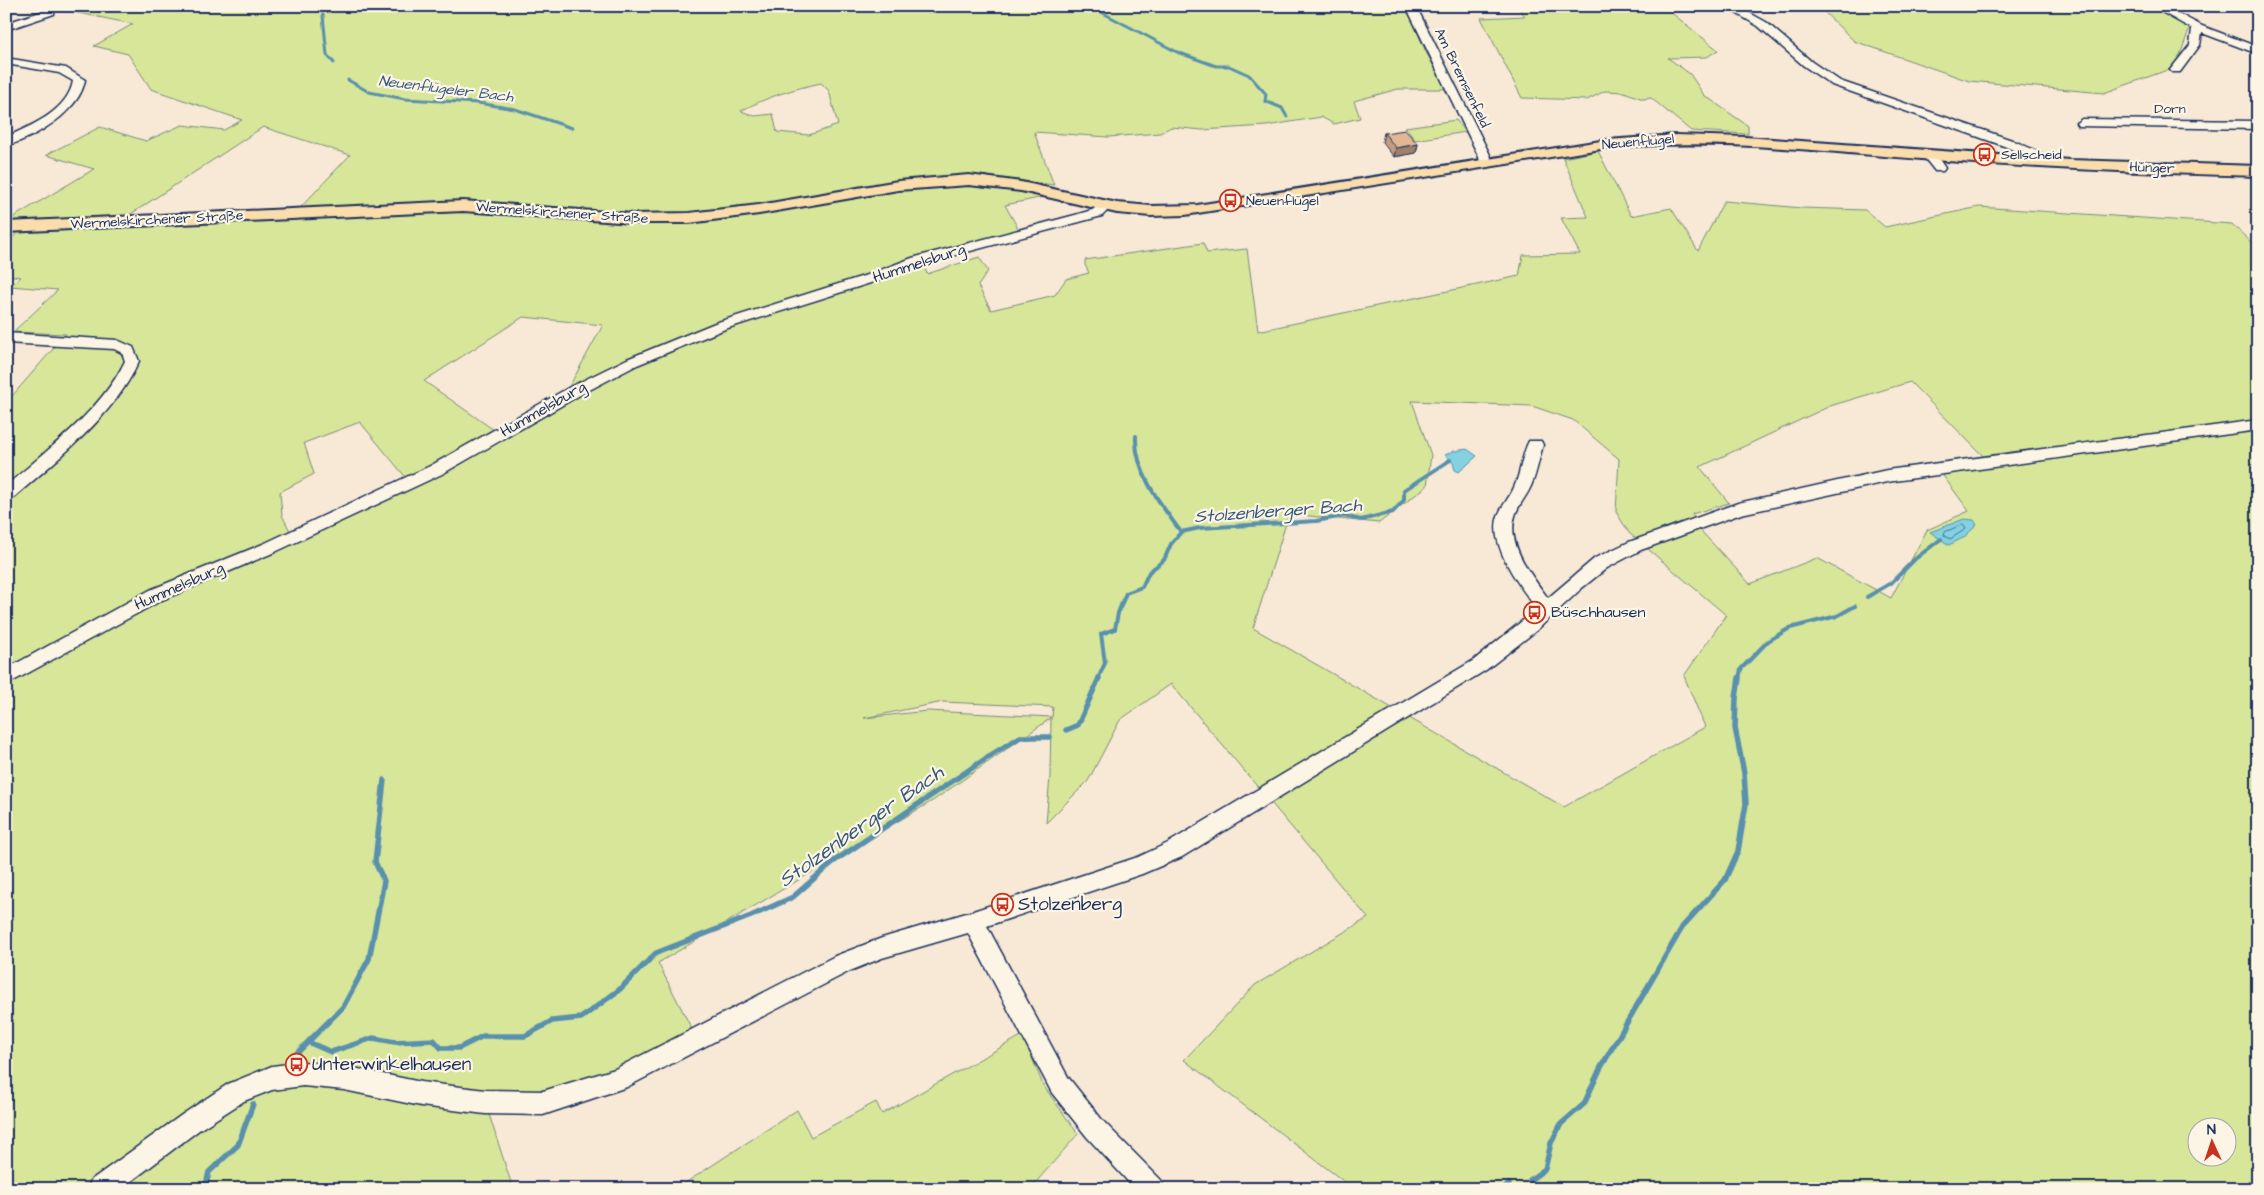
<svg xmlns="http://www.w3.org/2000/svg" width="2264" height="1195" font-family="'Architects Daughter',sans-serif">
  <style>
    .green { fill: #d7e699; stroke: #798a7c; fill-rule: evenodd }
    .water { fill: #83d1e1; stroke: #5990ad }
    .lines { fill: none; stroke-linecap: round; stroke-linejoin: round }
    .shore { stroke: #457092; stroke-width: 1 }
    .stream-far2 { stroke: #5990ad; stroke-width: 3 }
    .stream-far1 { stroke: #5990ad; stroke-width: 4 }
    .stream { stroke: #5990ad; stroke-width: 5.5 }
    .minor-casing { stroke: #1b2f5e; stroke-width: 3 }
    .major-casing { stroke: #1b2f5e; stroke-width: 4 }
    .minor { fill: #fcf5e5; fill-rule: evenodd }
    .major { fill: #faddab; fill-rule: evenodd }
    .wall { fill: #c39d7e; stroke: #1b2f5e }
    .shaded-wall { fill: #9f8067; stroke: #1b2f5e }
    .building { fill: #e3b793; stroke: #1b2f5e }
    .labels { text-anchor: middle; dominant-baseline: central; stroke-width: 4.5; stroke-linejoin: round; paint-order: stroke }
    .far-street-label { font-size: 14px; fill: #1b2f5e; stroke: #fcf5e5 }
    .far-poi-label { font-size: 14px; fill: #1b2f5e; stroke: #fcf5e5; text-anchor: start }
    .far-water-label { font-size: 15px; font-style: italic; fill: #35587f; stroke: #fcf5e5 }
    .street-label { font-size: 16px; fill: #1b2f5e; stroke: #fcf5e5 }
    .poi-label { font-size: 16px; fill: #1b2f5e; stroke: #fcf5e5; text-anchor: start }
    .water-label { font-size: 18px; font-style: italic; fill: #35587f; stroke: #fcf5e5 }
    .near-poi-label { font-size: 19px; fill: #1b2f5e; stroke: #fcf5e5; text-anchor: start }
    .near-water-label { font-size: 21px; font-style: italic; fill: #35587f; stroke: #fcf5e5 }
  </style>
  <rect width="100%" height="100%" fill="#f7e9d5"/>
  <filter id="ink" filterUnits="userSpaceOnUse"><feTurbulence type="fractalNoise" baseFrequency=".02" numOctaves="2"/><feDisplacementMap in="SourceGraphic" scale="10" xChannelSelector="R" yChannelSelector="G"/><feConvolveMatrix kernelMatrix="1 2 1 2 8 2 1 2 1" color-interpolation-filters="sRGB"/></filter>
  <g filter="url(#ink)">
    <path class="green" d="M44,6h1362l1,2 19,44 20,37h-48l-44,12 6,17 -26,6 -13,-7 -55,9 -64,4 -31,-3 -11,6 -51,4 -75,-5 20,53 -74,-10 -3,11 37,4 30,7 -39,8 15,27 -98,29 5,13 52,-17 9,14 -10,15 13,24 64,-15 11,-16 23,-6 -4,-8v-5l118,-17 4,10 40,-4 11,82 261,-55 4,-21 57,-1 -19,-36 27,-1 -25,-59 35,-7 33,65 40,-8 27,43 26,-50 78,7 63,2 20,17 94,-20 253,17 26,25v171l-274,37 -74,-75 -80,24 -130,61 29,36 -37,11 9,17 49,53 67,-26 74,40 36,-68 42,-19 -28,-38 317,-44v760h-904l-170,-129 71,-75 113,-67 -197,-234 -51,36 -32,61 -42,42 4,-46 1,-59 -117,82 -276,163 39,76 -78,40 -134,23 28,87h-507v-786l60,-69 -53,-2 45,-42 -48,-4 11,-9 -15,-2v-30l15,-16 463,-19 144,13 46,1 58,-5 147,-25 -3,-9 -170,29 -73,1 -145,-12 -189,6 51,-54 -87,-28 -135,89 -121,5 87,-52 -48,-14 54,-28 46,14 36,-16 42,5 18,-10 -91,-31 -23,-35 -34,-8 39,-22zM821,83l8,8 9,34 -29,10 -32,-3 -4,-18 -18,2 -14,-5c25,-14 52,-22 80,-28zM523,317l80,8 -44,80 -55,32 -80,-56zM1412,401l120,5 41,14 46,39 -3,53 13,21 97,82 -42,61 21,51 -141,80 -311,-179 36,-114 90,9 48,-37 4,-31zM360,422l48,58 -113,61 -13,-26 -2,-23 34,-18 -10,-31zM943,702l110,5 -1,10 -125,-6 -63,7zM2196,1128h30v30h-30z
      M1517,6h146l55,44 -11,7 -39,1 22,16 14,21 44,31v8l-57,-3 -40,-33 -8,1 -19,-7 -19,-1 -18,9 -65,-2 -41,-80 44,-2z
      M1818,6h334l38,21 -10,28 -10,14 -66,24 -135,-12 -115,-40z
      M1456,120l10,12 -51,8 -10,-13z
      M1023,1035l20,50 35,49 -48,55h-354l121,-79 14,27 65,-35 6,12z"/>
    <path class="water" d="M1467,449l10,7 -18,16 -4,-2 -2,-7 -8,-8 9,-4z
      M1964,519l10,1 3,5 -14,13 -14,7 -19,-13z"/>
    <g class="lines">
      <path class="shore" d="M1963,525l3,4 -16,10 -6,-4 1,-3z"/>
      <path class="stream-far2" d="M322,6l5,49 7,8
        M1095,6l8,7 74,39 39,14h13l20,9 17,19 -1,7 17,7 5,9
        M348,80l21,12 36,7 73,4 37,6 57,19"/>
      <path class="stream-far1" d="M1136,436c-2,35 25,69 45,96
        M1867,597l24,-14 24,-24 26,-20
        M1098,679l7,-16 -4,-29 14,-5 3,-16 8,-20 16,-6 7,-15 15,-12 7,-16 10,-12 19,-4 116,-7 28,-5 17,4 32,-8 11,-12v-10l46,-30
        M1739,679l2,-10 27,-28 22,-13 47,-12 18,-10"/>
      <path class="stream" d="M1066,730l12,-5 21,-47
        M308,1042l23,10 42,-14 22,4 39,-2 7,8h18l24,-12h42l27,-15 29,-3 38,-28 37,-37 95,-37 42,-19 40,-35 161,-109 26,-16h29
        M295,1055l48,-48 26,-48 15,-78 -9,-19 9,-82
        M1530,1180l15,-11 6,-26 10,-19 23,-20 16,-35 83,-143 42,-46 13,-29 8,-47 -2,-31 -9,-45 1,-30 3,-20
        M205,1189l4,-17 29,-27 15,-41
        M1504,1189l5,-5"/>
      <defs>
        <path id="minor" d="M1406,6h10l75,151 -2,10h-8l-2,-10z
          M1724,6h13l29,16 46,40 28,19 172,59 27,12 13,12 -2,3h-8l-11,-9 -27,-12 -172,-61 -28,-19 -46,-40z
          M2151,6h13l38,20 56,21v7l-56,-21 -2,12 -20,27h-8l-2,-2 20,-25 2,-16z
          M50,9l4,1v4l-48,16v-7z
          M6,58l60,10 19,12c-5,31 -50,58 -79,66v-9c25,-11 62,-26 67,-56l-14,-8 -53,-9z
          M2082,119l176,2v8l-180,-3 -2,-3z
          M1929,152c7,2 12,10 16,16l-2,3h-8l-12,-15z
          M1106,202l6,4 -10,10 -180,48 -42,16 -155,49 -88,36 -57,30 -138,79 -167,78 -113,48 -156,85v-16l144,-79 113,-46 167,-78 140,-79 57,-28 88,-36 155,-49 42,-16 163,-43 17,-5z
          M6,333l111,7 16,7 6,14c-24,55 -83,99 -127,138l-6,2v-15c40,-35 96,-76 119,-125l-3,-8 -8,-4 -108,-6z
          M2258,420v10l-371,52 -146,32 -100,36 -34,18 -25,20 -45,42 -51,40 -304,187 -40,17 -155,52 81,151 35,44 58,59 3,9h-29l-48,-52 -35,-44 -84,-160 -86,25 -32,13 -223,116 -84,28 -58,-1 -64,-8 -77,-16 -41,-4 -31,4 -28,11 -45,29 -78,59h-33l3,-9 92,-66 45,-30 44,-18 31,-4 41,4 77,16 64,8 58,1 72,-22 220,-113 47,-18 91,-27 165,-54 30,-14 306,-183 63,-51c-17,-22 -49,-65 -39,-93 4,-11 13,-20 17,-31 6,-14 7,-31 14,-44h12l2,4c-4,13 -6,28 -12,41 -4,10 -13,19 -16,30 -9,28 17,61 33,82l47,-40 34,-16 109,-39 149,-33z"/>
        <path id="major" d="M1676,135l69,2 325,23 188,6v10c-113,-3 -225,-8 -337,-17 -105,-8 -209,-21 -314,-11l-422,67 -34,1 -34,-3 -96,-22 -52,-6 -71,5 -139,24 -70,9h-56l-170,-12 -457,21v-10l457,-21 170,13 56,-1 70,-8 139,-24 71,-6 52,7 96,21 34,3 46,-1 410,-65z"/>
      </defs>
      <use href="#minor" class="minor-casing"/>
      <use href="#major" class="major-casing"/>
      <use href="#minor" class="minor"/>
      <use href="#major" class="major"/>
    </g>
    <path class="wall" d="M1384,133l34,11 -2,9 -22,4 -12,-15z"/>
    <path class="shaded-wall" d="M1418,144l-2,9 -22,4 2,-9z"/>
    <path class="building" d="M1405,130l13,14 -22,4 -12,-15z"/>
  </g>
  <defs>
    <symbol id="bus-ring" viewBox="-11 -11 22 22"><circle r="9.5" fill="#fcf5e5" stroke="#c8321e" stroke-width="1.5"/><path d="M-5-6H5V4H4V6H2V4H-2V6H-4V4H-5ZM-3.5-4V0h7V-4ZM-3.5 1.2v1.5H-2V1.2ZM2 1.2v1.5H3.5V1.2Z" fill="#c8321e"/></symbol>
  </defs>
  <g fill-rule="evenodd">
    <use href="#bus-ring" x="1972" y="142" width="25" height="25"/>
    <use href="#bus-ring" x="1218" y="188" width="25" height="25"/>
    <use href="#bus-ring" x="1522" y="600" width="25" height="25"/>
    <use href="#bus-ring" x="990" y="892" width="25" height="25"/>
    <use href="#bus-ring" x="284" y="1052" width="25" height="25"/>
  </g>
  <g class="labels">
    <g class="far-street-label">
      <text transform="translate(1462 78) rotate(64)">Am Bremsenfeld</text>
      <text x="2170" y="109">Dorn</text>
      <text transform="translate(1638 142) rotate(-5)">Neuenflügel</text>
      <text transform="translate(2152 168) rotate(2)">Hünger</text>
      <text transform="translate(562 213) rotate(4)">Wermelskirchener Straße</text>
      <text transform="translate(157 220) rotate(-3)">Wermelskirchener Straße</text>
    </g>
    <g class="far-poi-label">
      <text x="2001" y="155">Sellscheid</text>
      <text x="1246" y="201">Neuenflügel</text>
    </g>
    <g class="far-water-label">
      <text transform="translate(446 89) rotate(7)">Neuenflügeler Bach</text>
    </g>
    <g class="street-label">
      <text transform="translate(919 263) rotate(-18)">Hummelsburg</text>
      <text transform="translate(543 409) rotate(-30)">Hummelsburg</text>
      <text transform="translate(179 586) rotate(-24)">Hummelsburg</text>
    </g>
    <g class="poi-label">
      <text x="1551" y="612">Büschhausen</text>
    </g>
    <g class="water-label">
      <text transform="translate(1278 511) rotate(-4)">Stolzenberger Bach</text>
    </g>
    <g class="near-poi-label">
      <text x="1018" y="904">Stolzenberg</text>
      <text x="312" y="1064">Unterwinkelhausen</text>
    </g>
    <g class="near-water-label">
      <text transform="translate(861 826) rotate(-35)">Stolzenberger Bach</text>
    </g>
  </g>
  <rect width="2264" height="1195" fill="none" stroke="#fcf5e5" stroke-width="25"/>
  <rect x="12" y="12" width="2239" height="1170" fill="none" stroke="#1b2f5e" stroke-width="2" filter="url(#ink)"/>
  <g transform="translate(2212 1142) rotate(357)"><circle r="24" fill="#fcf5e5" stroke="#a2a6af"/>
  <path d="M0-4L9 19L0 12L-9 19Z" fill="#c8321e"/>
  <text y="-8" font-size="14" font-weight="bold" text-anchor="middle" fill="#1b2f5e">N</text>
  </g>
</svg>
